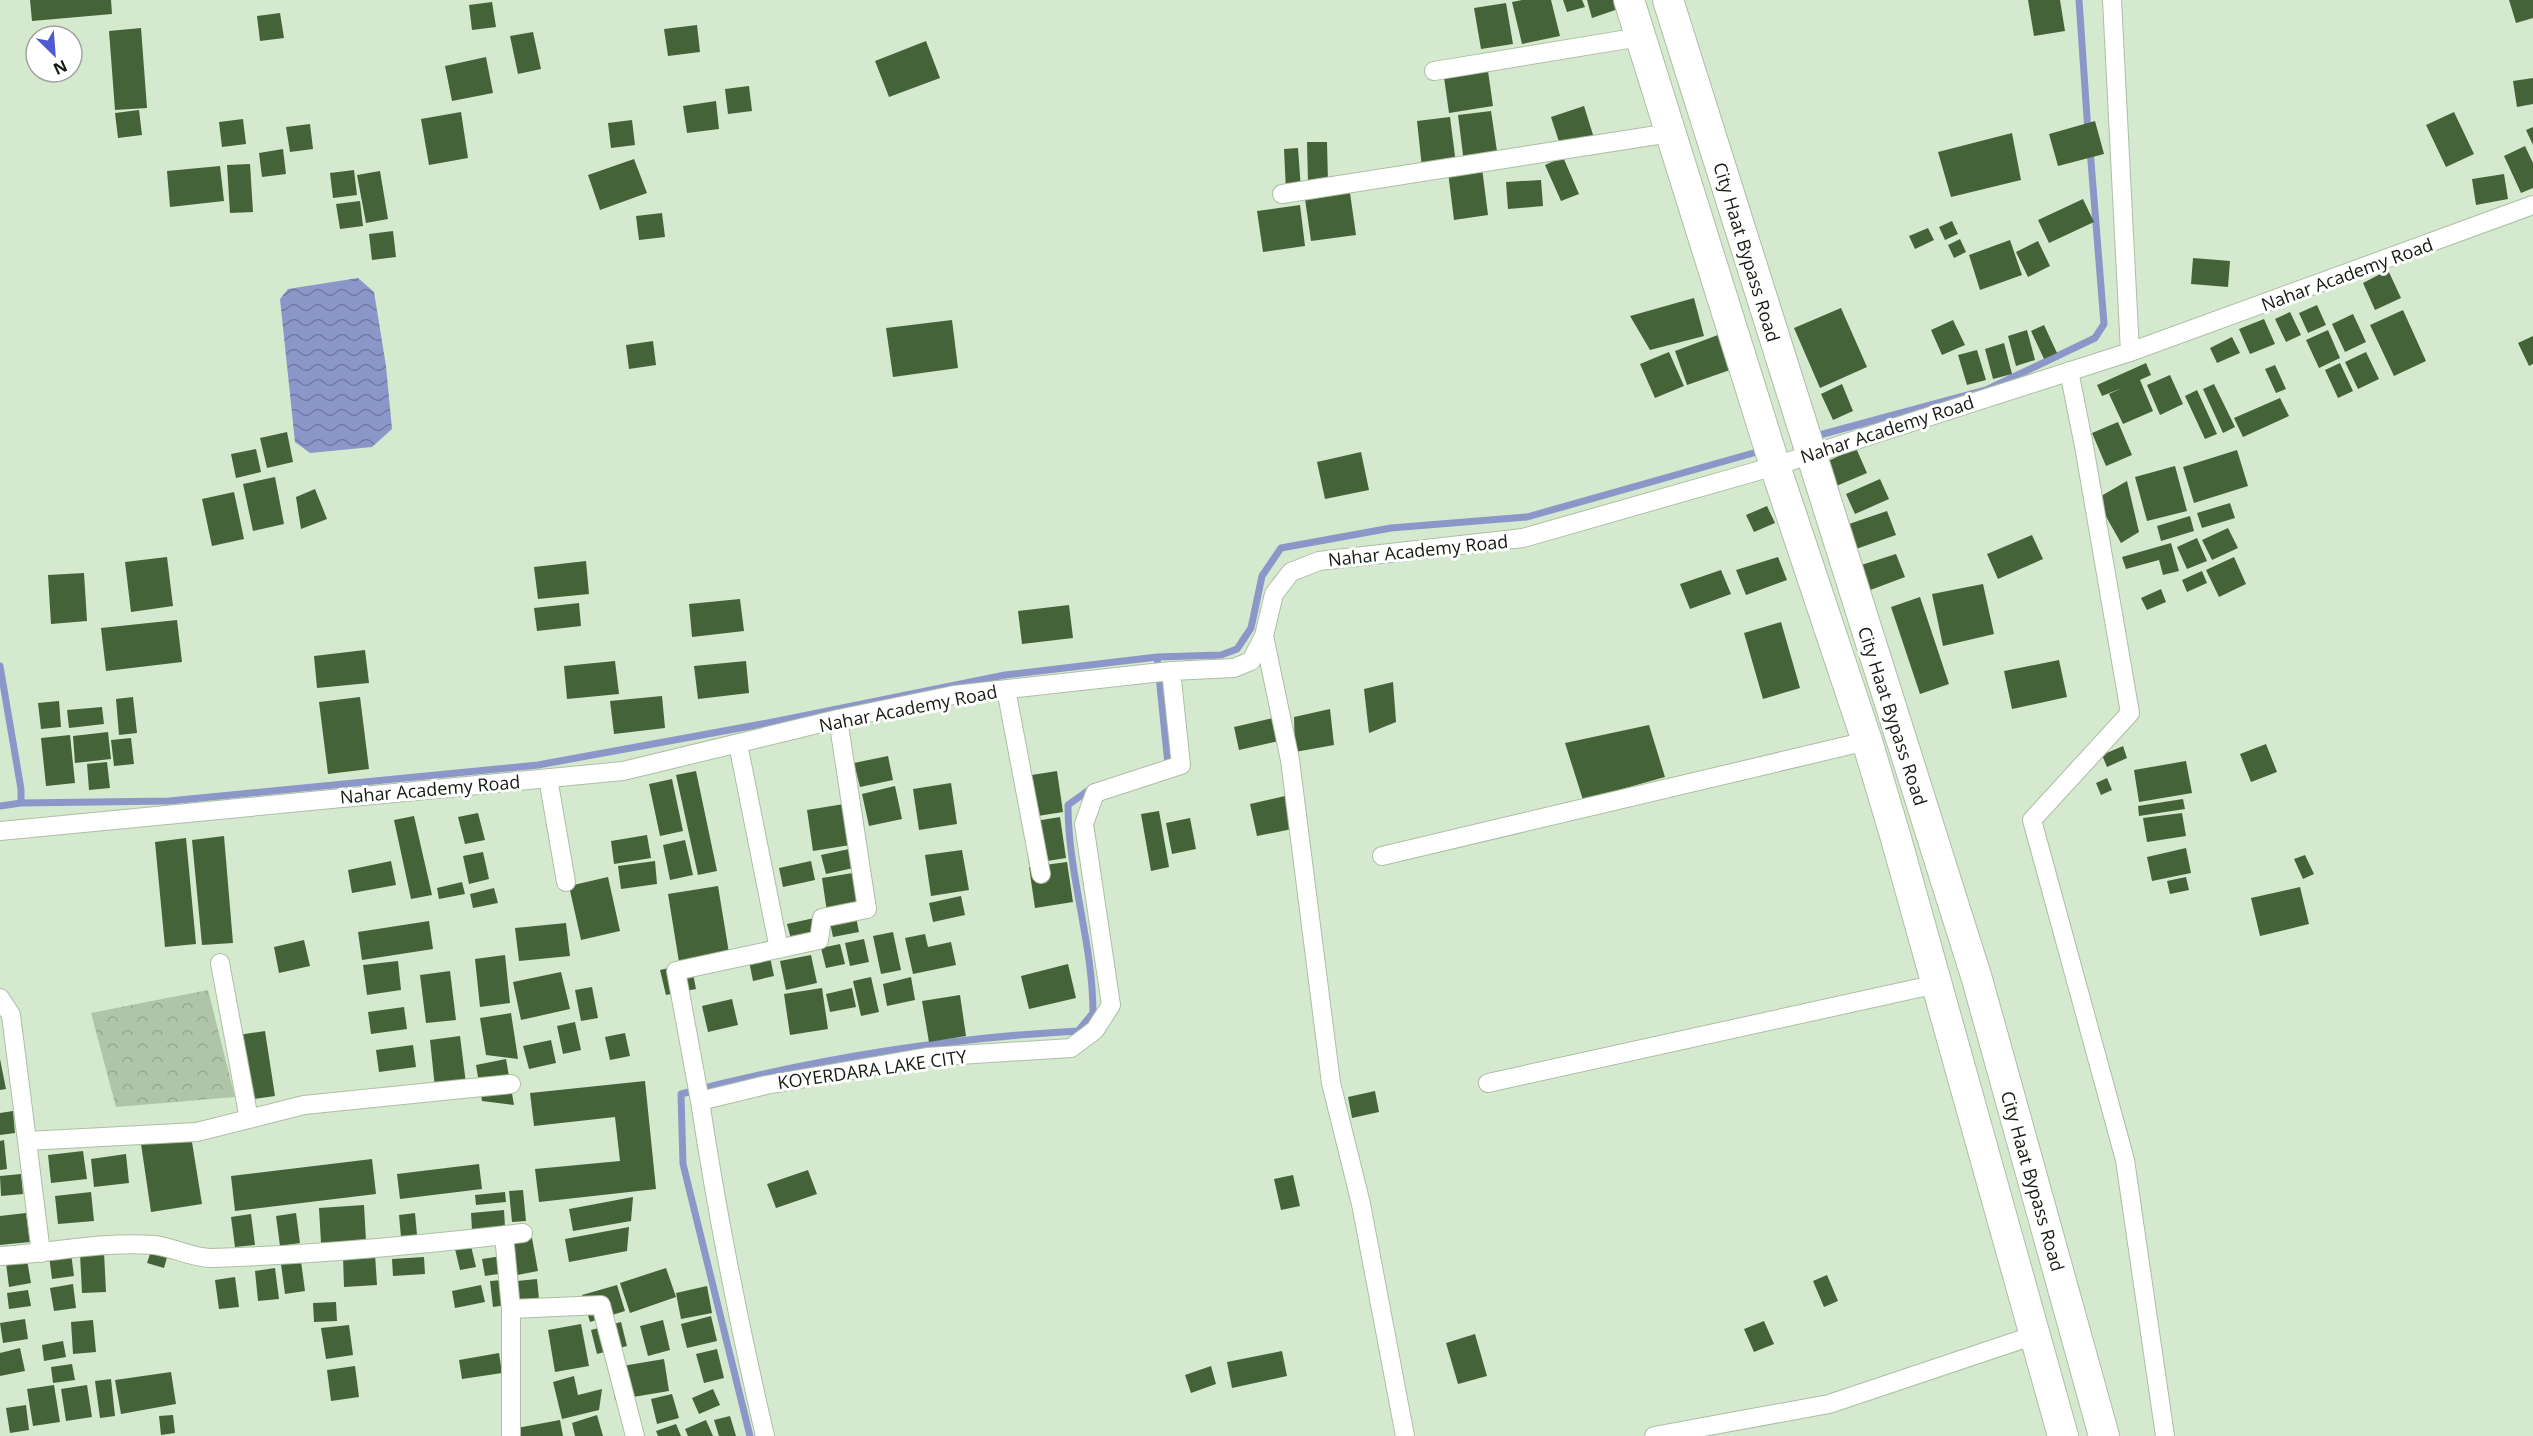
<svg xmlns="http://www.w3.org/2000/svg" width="2533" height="1436" font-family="'Open Sans',sans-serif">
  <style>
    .park { fill: url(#park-crowns) }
    .water { fill: url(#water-waves) }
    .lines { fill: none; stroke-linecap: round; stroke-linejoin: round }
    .stream { stroke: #8c97c9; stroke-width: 7 }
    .building { fill: #456338 }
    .street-casing { stroke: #acbfa4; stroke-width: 20 }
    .primary-casing { stroke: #acbfa4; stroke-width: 32 }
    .street { stroke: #fff; stroke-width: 18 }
    .primary { stroke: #fff; stroke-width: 30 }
    .labels { text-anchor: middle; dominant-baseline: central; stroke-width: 6; stroke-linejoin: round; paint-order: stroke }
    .street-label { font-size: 18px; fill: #141b11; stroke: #fff }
  </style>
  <defs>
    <pattern id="park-crowns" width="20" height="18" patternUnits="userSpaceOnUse" patternTransform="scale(1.5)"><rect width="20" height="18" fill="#b0c5a8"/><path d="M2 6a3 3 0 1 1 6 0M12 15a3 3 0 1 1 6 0" fill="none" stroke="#96a990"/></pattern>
    <pattern id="water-waves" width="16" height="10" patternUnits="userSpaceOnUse" patternTransform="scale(1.5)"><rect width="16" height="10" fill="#8c97c9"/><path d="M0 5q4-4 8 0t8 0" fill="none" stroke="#717aa2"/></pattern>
  </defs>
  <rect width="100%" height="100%" fill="#d5e9ce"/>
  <path class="park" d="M208,990l27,107 -119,10 -25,-94z"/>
  <path class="water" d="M358,278l16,14 12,74 6,63 -20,18 -62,6 -15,-11 -15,-143 8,-10z"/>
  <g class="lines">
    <path class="stream" d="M2079,0l9,132
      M1812,437l174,-47 109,-52 9,-14 -14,-175
      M1157,657l11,107 -4,1
      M0,666l21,123v14l148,-2 369,-36 240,-44 227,-46 152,-18 64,-2 16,-6 14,-21 11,-52 19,-28 110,-20 136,-11 237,-67
      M0,806l21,-3
      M750,1436l-67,-272 -2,-70c129,-34 264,-56 397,-63l15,-18c0,-70 -25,-138 -25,-208l25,-18"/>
  </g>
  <path class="building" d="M30,0h81l1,14 -80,7z
    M1522,0h29l9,36 -38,8 -10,-42z
    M1563,0h19l3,7 -18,5z
    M1587,0h34l3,7 -32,11z
    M2028,0h32l5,31 -31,5z
    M2509,0h24v18l-17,5z
    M492,2l4,25 -24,3 -3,-25z
    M1506,3l7,41 -32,5 -7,-41z
    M280,13l4,25 -24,3 -3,-25z
    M697,25l3,27 -32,4 -4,-27z
    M141,28l6,80 -32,2 -6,-79z
    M533,32l8,37 -23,5 -8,-38z
    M926,41l14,37 -51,19 -14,-36z
    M486,57l7,36 -41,8 -7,-35z
    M1487,64l6,42 -44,7 -6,-43z
    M2533,78v26l-16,3 -4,-26z
    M749,86l3,25 -24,3 -3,-25z
    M716,101l3,28 -32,4 -4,-27z
    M1584,106l10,32 -33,10 -10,-31z
    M139,110l3,25 -24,3 -3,-25z
    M1491,111l7,47 -34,5 -6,-48z
    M461,112l7,46 -39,7 -8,-46z
    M2454,112l20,42 -28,13 -20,-42z
    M1450,117l6,47 -34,4 -5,-47z
    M243,119l3,25 -24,3 -3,-25z
    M632,120l3,25 -24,3 -3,-25z
    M2095,121l9,33 -46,12 -9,-32z
    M310,124l3,25 -23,3 -4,-25z
    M2533,127v18l-7,-15z
    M2012,133l9,47 -70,17 -13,-45z
    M1307,142h20l1,40h-20z
    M2525,146l8,17v25l-12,5 -17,-37z
    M1298,148l3,42 -15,1 -2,-42z
    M283,149l3,25 -24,3 -3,-24z
    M1563,157l16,37 -18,7 -16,-36z
    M634,159l13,34 -47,17 -12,-35z
    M250,164l3,48 -23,1 -3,-48z
    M220,166l4,35 -54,6 -3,-36z
    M1482,168l6,47 -34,5 -6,-48z
    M354,170l3,25 -24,3 -3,-25z
    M380,171l8,48 -22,4 -9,-48z
    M2504,174l4,25 -32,6 -4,-26z
    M1541,180l2,26 -35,3 -2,-27z
    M1350,193l6,42 -45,6 -6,-42z
    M2083,199l11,23 -45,21 -11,-23z
    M360,201l3,25 -23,3 -4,-25z
    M1300,205l5,41 -42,6 -6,-41z
    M662,213l3,24 -26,3 -3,-24z
    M1952,221l6,13 -13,6 -6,-13z
    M1928,228l6,12 -19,9 -6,-13z
    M393,231l3,26 -24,3 -3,-26z
    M1960,239l6,13 -12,6 -6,-13z
    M2010,240l12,35 -42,15 -11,-35z
    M2038,241l12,25 -22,11 -12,-25z
    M2193,258l37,3 -2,26 -37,-3z
    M2388,270l13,28 -26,12 -12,-27z
    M1694,298l10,38 -54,14 -20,-34z
    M2317,305l9,20 -18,8 -9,-20z
    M1841,308l26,59 -47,21 -26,-60z
    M2403,310l23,51 -32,15 -24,-51z
    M2290,312l11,23 -15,7 -11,-23z
    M2353,314l13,28 -21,10 -13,-28z
    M2264,319l11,25 -25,10 -11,-25z
    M952,320l6,48 -65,9 -7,-49z
    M1953,320l12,25 -23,10 -11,-25z
    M2044,325l13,28 -13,6 -13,-28z
    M2027,330l8,30 -19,6 -8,-30z
    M2328,330l12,28 -21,10 -13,-28z
    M1718,335l12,35 -43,15 -12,-34z
    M2533,336v28l-4,2 -11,-23z
    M2232,337l8,16 -23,10 -7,-15z
    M653,341l3,24 -27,4 -3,-24z
    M2004,343l8,31 -19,5 -8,-30z
    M1977,350l9,30 -19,5 -9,-30z
    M1669,352l15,34 -29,12 -15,-34z
    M2366,352l13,27 -21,10 -13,-27z
    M2146,363l5,12 -11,5 13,31 -30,13 -14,-30 13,-6 -20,8 -5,-11z
    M2340,363l13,28 -15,7 -13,-28z
    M2275,365l11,24 -10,4 -11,-24z
    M2170,375l13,29 -23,11 -13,-30z
    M1842,384l11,27 -20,9 -12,-26z
    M2214,384l21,43 -12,6 -20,-44z
    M2197,390l20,44 -12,5 -20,-43z
    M2280,398l9,18 -46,21 -9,-19z
    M2118,422l14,33 -26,11 -14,-33z
    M287,432l6,30 -26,6 -7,-30z
    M1856,448l11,25 -33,14 -10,-24z
    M256,449l5,23 -25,6 -5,-24z
    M2237,450l11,36 -54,17 -11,-36z
    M1361,452l8,38 -44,9 -8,-37z
    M2175,466l12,45 -40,10 -12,-44z
    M275,477l9,47 -31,7 -10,-47z
    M1880,479l9,20 -34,15 -9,-20z
    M2127,481l12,51 -18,11 -25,-44z
    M315,489l12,30 -26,10 -5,-32z
    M234,492l10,47 -32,7 -10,-47z
    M2230,503l5,15 -33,10 -5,-15z
    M1767,506l8,17 -21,9 -8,-17z
    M1887,511l9,24 -40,14 -10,-24z
    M2190,516l4,15 -33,10 -4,-15z
    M2228,528l10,20 -26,12 -10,-20z
    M2032,535l11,24 -45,20 -11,-25z
    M2197,538l10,23 -20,8 -10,-22z
    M2171,543l8,28 -16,4 -4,-15 -33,9 -4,-12z
    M1896,554l9,23 -40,15 -10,-25z
    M167,557l6,49 -42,6 -6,-50z
    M1778,557l9,23 -41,15 -10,-25z
    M2234,557l12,27 -27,13 -13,-27z
    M586,561l3,33 -51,5 -4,-32z
    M1721,570l10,24 -41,15 -10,-25z
    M2202,571l5,12 -20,9 -5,-12z
    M84,573l3,48 -36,3 -3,-49z
    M1983,584l11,50 -51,12 -11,-52z
    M2161,589l5,13 -19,8 -6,-12z
    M1920,597l29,87 -29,10 -29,-87z
    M740,599l4,32 -52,6 -3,-33z
    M579,603l2,23 -44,5 -3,-23z
    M1069,605l4,33 -51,6 -4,-33z
    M177,620l5,42 -76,9 -5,-43z
    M1781,622l19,66 -37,11 -19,-66z
    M365,650l4,33 -52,5 -3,-32z
    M2059,660l8,37 -55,12 -8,-38z
    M615,661l4,33 -52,5 -3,-33z
    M746,661l3,32 -51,6 -4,-33z
    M1393,682l3,40 -27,11 -5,-44z
    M662,696l3,32 -51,6 -4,-33z
    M133,697l4,36 -18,2 -3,-36z
    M360,697l9,72 -41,5 -9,-72z
    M59,701l2,26 -20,2 -3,-26z
    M102,707l2,17 -35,4 -2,-18z
    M1330,709l4,36 -39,7 -1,-35z
    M1278,717l5,23 -44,10 -5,-23z
    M1649,725l16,52 -82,23 -18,-57z
    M108,732l3,27 -36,4 -2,-27z
    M70,735l5,48 -29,3 -5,-48z
    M131,738l3,26 -20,2 -3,-26z
    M2266,744l11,28 -26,10 -11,-28z
    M2123,746l4,12 -20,9 -5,-12z
    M888,756l5,24 -33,7 -6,-24z
    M2186,761l6,32 -53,9 -5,-32z
    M107,762l3,26 -21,2 -2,-26z
    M696,771l21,100 -19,4 -22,-100z
    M1057,771l6,41 -38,6 -6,-41z
    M2107,778l5,12 -11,5 -5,-12z
    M672,779l11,52 -23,5 -11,-52z
    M951,783l6,41 -38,6 -6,-41z
    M895,786l7,33 -33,7 -7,-32z
    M1285,796l7,33 -35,7 -7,-32z
    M2183,799l2,10 -46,7 -1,-10z
    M844,804l6,41 -37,6 -6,-41z
    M1159,811l10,56 -18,4 -10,-57z
    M478,813l7,27 -20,4 -7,-27z
    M2182,813l4,23 -39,6 -4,-24z
    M414,816l18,79 -21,4 -17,-79z
    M1060,817l6,41 -37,6 -6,-41z
    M1190,818l6,31 -24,5 -6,-31z
    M647,835l4,23 -37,6 -3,-23z
    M224,836l9,107 -31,2 -10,-105z
    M186,838l10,106 -31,3 -10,-105z
    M685,840l8,35 -23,5 -7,-35z
    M854,848l4,19 -32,7 -5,-19z
    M2186,848l5,25 -39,8 -5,-24z
    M962,850l7,40 -38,6 -6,-41z
    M483,852l6,27 -20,5 -6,-28z
    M2305,855l9,19 -11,5 -9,-20z
    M391,861l5,24 -44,8 -4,-23z
    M655,861l2,23 -36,5 -3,-23z
    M811,861l4,19 -32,7 -4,-19z
    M1067,862l6,40 -38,6 -6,-41z
    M859,872l7,41 -38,6 -6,-41z
    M608,877l12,54 -39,9 -12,-54z
    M2186,877l3,13 -19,4 -3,-13z
    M462,882l3,12 -26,5 -2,-11z
    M718,886l11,67 -50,9 -11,-68z
    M2300,887l9,37 -49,12 -9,-38z
    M494,888l4,15 -25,5 -3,-14z
    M961,896l4,19 -32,7 -4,-19z
    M819,917l4,19 -31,7 -5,-19z
    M856,917l3,15 -26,5 -3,-14z
    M429,921l4,28 -71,11 -4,-28z
    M566,923l4,33 -51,5 -4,-33z
    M893,932l8,38 -20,4 -8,-38z
    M925,934l3,13 23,-5 5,23 -43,9 -8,-36z
    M864,939l5,23 -19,4 -5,-23z
    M304,940l6,26 -31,7 -5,-26z
    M840,944l5,20 -19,4 -5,-20z
    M505,955l5,48 -30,4 -5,-48z
    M811,955l6,28 -31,7 -6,-29z
    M770,957l4,19 -21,5 -4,-20z
    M398,961l3,29 -34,5 -4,-30z
    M691,963l5,26 -30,6 -6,-25z
    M1068,964l8,34 -47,11 -8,-33z
    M450,971l6,49 -30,3 -6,-48z
    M561,972l9,37 -49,11 -8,-38z
    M871,977l8,35 -18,4 -8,-35z
    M911,977l4,23 -28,6 -4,-22z
    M592,987l6,31 -17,3 -6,-31z
    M822,988l6,41 -38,6 -6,-41z
    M852,988l4,19 -26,5 -4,-18z
    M960,995l6,41 -37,6 -7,-41z
    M732,999l6,26 -30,7 -6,-26z
    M404,1007l3,22 -36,5 -3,-22z
    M511,1013l7,46 -32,-4 -6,-37z
    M575,1022l6,28 -18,4 -6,-28z
    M265,1031l10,65 -34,5 -9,-65z
    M625,1033l5,23 -20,4 -5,-23z
    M460,1036l6,48 -31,4 -5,-48z
    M551,1040l5,23 -27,6 -6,-23z
    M413,1045l3,22 -37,5 -3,-22z
    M0,1059l6,30 -6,1z
    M506,1059l8,46 -32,-4 -6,-36z
    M645,1081l11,108 -117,13 -4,-33 85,-8 -5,-44 -81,9 -4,-33z
    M1375,1091l4,21 -27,6 -4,-21z
    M13,1111l2,22 -15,2v-22z
    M191,1136l11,68 -51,8 -10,-68z
    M4,1140l3,29 -7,1v-29z
    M83,1151l4,28 -36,4 -3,-28z
    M126,1154l3,29 -35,4 -3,-28z
    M372,1159l4,35 -141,17 -4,-35z
    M479,1164l3,25 -82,10 -3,-25z
    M808,1170l9,24 -41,14 -9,-24z
    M21,1174l2,20 -22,2 -1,-20z
    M1293,1175l7,31 -19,4 -7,-31z
    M523,1190l3,31 -14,1 -3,-31z
    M91,1192l3,29 -36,3 -3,-28z
    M505,1192l1,10 -30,3 -1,-10z
    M633,1197l-2,24 -58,10 -4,-22z
    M364,1205l2,36 -45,2 -2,-35z
    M504,1210l1,17 -33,3 -1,-17z
    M26,1213l4,29 -30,3v-29z
    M296,1213l4,30 -20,3 -4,-30z
    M415,1213l2,22 -16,2 -2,-22z
    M251,1214l4,31 -20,2 -4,-30z
    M629,1227l-2,24 -58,11 -4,-23z
    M532,1238l6,33 -26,5 -6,-33z
    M471,1246l5,21 -16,3 -5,-21z
    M152,1248l16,6 -4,14 -17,-5z
    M104,1252l2,40 -24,1 -2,-39z
    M71,1253l3,23 -22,3 -3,-23z
    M375,1254l2,31 -33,2 -1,-31z
    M502,1256l3,17 -20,3 -3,-17z
    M424,1257l1,17 -32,2 -1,-17z
    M27,1260l4,23 -22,4 -3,-24z
    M301,1261l4,30 -20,3 -4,-30z
    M275,1268l4,31 -21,2 -3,-30z
    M666,1268l10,29 -46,16 -10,-30z
    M1827,1275l11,26 -14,6 -11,-26z
    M235,1277l4,30 -20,2 -4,-29z
    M537,1279l2,20 -20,3 -2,-21z
    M503,1280l3,25 -13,2 -3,-26z
    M73,1284l3,24 -22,3 -4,-23z
    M481,1285l4,17 -30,6 -3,-17z
    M617,1285l8,26 -35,11 -8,-27z
    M707,1286l5,27 -31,6 -5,-26z
    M28,1290l3,16 -22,3 -2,-16z
    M336,1302l1,19 -23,1 -1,-19z
    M711,1316l6,25 -30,7 -6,-24z
    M25,1319l3,20 -25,4 -3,-20z
    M93,1320l3,32 -23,2 -2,-32z
    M663,1320l7,30 -22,6 -8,-30z
    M1764,1321l10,23 -20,8 -10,-23z
    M621,1322l6,24 -30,8 -6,-24z
    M581,1324l8,42 -34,6 -7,-42z
    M349,1325l4,30 -27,4 -5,-31z
    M1475,1334l12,42 -29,8 -12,-41z
    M63,1341l3,16 -22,4 -2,-16z
    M20,1348l5,23 -25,5v-23z
    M717,1349l7,29 -20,5 -8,-29z
    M1282,1351l5,25 -55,12 -5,-26z
    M499,1353l3,20 -40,6 -3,-19z
    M664,1359l5,32 -54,9 -5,-32z
    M72,1364l3,16 -22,3 -2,-16z
    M355,1366l4,31 -28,4 -4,-31z
    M1211,1366l5,18 -25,9 -6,-18z
    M171,1372l5,32 -55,10 -6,-34z
    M574,1376l4,19 24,-6 -3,21 -37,9 -9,-37z
    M111,1379l4,37 -15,2 -5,-37z
    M54,1385l6,37 -27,4 -6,-37z
    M87,1385l5,32 -26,4 -5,-32z
    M713,1389l7,16 -21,9 -7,-16z
    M672,1394l7,24 -22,6 -6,-25z
    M26,1405l3,25 -19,3 -4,-25z
    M173,1415l2,18 -14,2 -2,-19z
    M597,1415l6,21h-28l-3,-13z
    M730,1416l6,20h-17l-5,-16z
    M560,1420l3,16h-44l-2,-8z
    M706,1420l7,16h-25l-3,-7z
    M676,1424l5,12h-23l-2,-5z"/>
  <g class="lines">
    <defs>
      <path id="street" d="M2112,0l18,352
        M1434,71l206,-34
        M1282,194l388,-61
        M2069,371l15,75 46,267 -98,107 93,340 40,276
        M1264,636l26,124 41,323 30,121 44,232
        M1006,689l35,185
        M738,744l41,205
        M548,778l18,104
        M0,831l623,-60 215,-52 116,-24 217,-24 63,-3 17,-7 13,-25 10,-42 17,-22 28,-11 204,-23 252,-72 355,-114 403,-147
        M1382,856l485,-115
        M220,963l29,156
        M0,998l11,17 16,126
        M1488,1083l449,-99
        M700,1101l-24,-130 143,-31 3,-22 45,-9 -29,-190
        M504,1235l7,74 90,-4 34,131
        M41,1253l-14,-112 170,-9 107,-27 207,-21
        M0,1256c51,-3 102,-15 154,-11 19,2 38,13 57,13 104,-3 209,-13 312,-25
        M511,1436v-127
        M765,1436c-26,-111 -48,-222 -65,-335l66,-16 161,-28 144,-9 24,-18 16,-25 -27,-181 11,-31 86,-28 -10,-94
        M1654,1436l175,-32 206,-69"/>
      <path id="primary" d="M1629,0l146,466 92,275 28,94 168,601
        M1668,0l309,979 127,457"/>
    </defs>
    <use href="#street" class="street-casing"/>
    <use href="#primary" class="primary-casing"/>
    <use href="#street" class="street"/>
    <use href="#primary" class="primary"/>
  </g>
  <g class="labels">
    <g class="street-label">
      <text transform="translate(1747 252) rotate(73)">City Haat Bypass Road</text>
      <text transform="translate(2347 274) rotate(-20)">Nahar Academy Road</text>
      <text transform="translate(1887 429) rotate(-18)">Nahar Academy Road</text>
      <text transform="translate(1418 550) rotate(-6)">Nahar Academy Road</text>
      <text transform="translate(908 708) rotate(-11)">Nahar Academy Road</text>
      <text transform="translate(1893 716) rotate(72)">City Haat Bypass Road</text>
      <text transform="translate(430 789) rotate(-5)">Nahar Academy Road</text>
      <text transform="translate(872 1069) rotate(-8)">KOYERDARA LAKE CITY</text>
      <text transform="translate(2033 1181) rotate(74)">City Haat Bypass Road</text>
    </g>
  </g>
  <g transform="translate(54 54) rotate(155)"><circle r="28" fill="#ffffff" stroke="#a1a4a0" stroke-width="1.5"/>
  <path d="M0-4.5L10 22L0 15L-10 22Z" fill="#5059cf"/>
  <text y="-9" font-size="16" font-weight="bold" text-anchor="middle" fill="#141b11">N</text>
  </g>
</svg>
